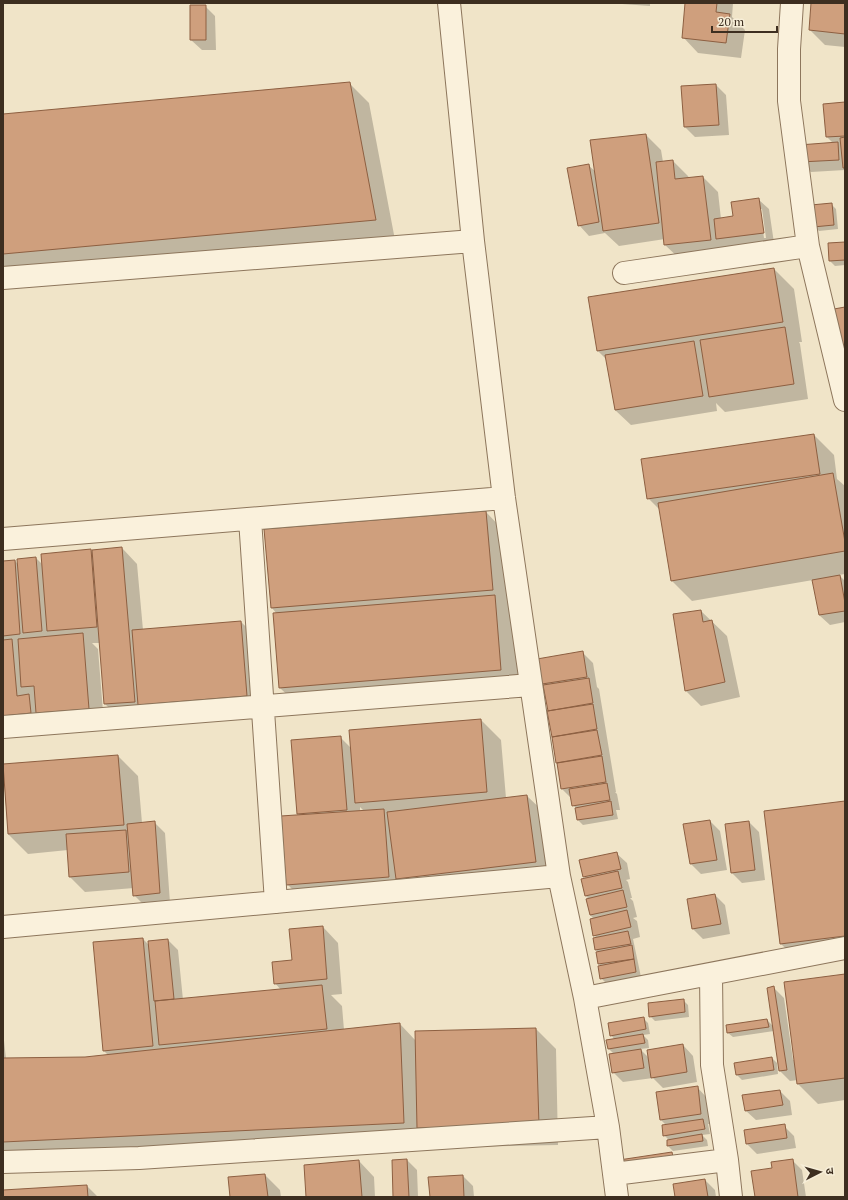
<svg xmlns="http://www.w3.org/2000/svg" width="848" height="1200" font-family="'PT Serif','Noto Sans Devanagari',serif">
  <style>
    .shadow { fill: #0003; fill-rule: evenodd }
    .building { fill: #cf9f7d; stroke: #8d5f41 }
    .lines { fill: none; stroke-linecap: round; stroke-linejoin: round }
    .minor-casing { stroke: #8d765c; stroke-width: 24 }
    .minor { stroke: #faf1dc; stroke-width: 22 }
  </style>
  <rect width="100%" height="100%" fill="#f0e4c8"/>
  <path class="shadow" d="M608,3h42v3z
    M686,3h47l-1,14 13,13 -4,28 -43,-5 -15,-16z
    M812,3h33v44l-20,-2 -15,-15z
    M191,6h14l10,10 1,34h-14l-11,-10z
    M349,83l20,20 26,137 -392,36v-161z
    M716,85l10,10 3,40 -34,2 -10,-10 -3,-40z
    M845,103v67l-34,2 -11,-10 34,-18 -7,-7z
    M646,135l15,15 2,12 10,-1 15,15 1,2 14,-1 15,15 3,27 13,-2 24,-18 11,10 5,34 -47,6 -3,-3 2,9 -45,5 -16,-15v-6l-46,7 -14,-13 -16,3 -10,-11 9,-60 8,7zM760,209h2l4,29h-2z
    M831,204l5,5 2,20 -19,2 -5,-5z
    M845,244v21l-10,1 -5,-5z
    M774,269l20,20 8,53h-3l1,2 8,55 -83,13 -9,-9 1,8 -86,14 -16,-15 -8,-50 -9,-9z
    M814,435l20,20 3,24 8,7v88l-6,1 6,6v41l-15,3 -11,-10 -6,-35 -121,21 -20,-20 -12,-71 -12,-12z
    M486,512l19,20 7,78h-3l5,6 6,74 -220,17 -20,-19 -3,-74 -5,-6 -7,-78z
    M122,548l15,16 6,66 98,-8 20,19 6,75 -146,3 -16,-15 -5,-61h-8l6,6 6,75 -101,4v-167h12l4,4 17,-7 7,7 47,-15 3,3z
    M701,611l26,25 13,61 -39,9 -15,-15z
    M582,652l11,11 4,24 2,2 17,103h-1l2,2 3,16h-4l2,9 -35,6 -5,-5 -1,-11 -4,-4 -1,-6 -10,-10 -18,-103 -1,-2 -5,-24z
    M481,720l20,20 5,58 21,-2 20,19 8,67 -248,22 -20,-20 13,-68 -2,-3 42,-76 11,11zM360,807l4,4 -4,1z
    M118,756l20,20 4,47 12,-1 11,11 5,70 -26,2 -10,-10v-7l-49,4 -15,-15 -2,-27 -40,4 -20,-20 -5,-69z
    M845,802v156l-44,5 -20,-19z
    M710,821l10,10 7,39 -26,4 -10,-10z
    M749,822l10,10 6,48 -23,3 -10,-10z
    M616,853l11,10 3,16 -4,1 2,2 4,16h-2l3,3 4,16 -4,1 4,3 3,16 -7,2 8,38 -35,6 -5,-5 1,-11 -3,-3 -2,-11h2l-3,-3 -2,-11 3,-1 -3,-3v-16l-4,-4 -1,-16 -3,-3v-17l-2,-2z
    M715,895l10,10 5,29 -27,5 -10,-10 -5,-29z
    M323,927l15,16 4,51 -11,1 11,11 2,24 56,-6 16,17 120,-12 20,20 2,96 -555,11v-125l3,28 80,-1 22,-3 -4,-4 39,-112 6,6 19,-5 10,10 5,50 98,-10 -6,-7 18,-22z
    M845,975v125l-27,4 -20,-20v-4l-8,1 -10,-10 -6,-40 -41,6 -5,-4 39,-13 6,6 1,-38 10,10 9,62h2z
    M683,1000l5,5 1,12 -34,4 -5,-5z
    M643,1018l5,5 2,11 -7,1 5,5 1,8 -9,1 10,10 33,-14 10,11 4,26 -34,6 -10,-10 -30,4 -10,-10 1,-18 -6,-6 7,-8 -4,-5z
    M772,1058l5,5 1,11 -36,6 -5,-5z
    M697,1087l10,11 4,26h-3l2,10 -8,1 5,5 1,6 -35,5 -5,-5v-6h1l-5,-5 2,-10 -5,-5z
    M780,1091l10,10 2,14 -36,5 -11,-10z
    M784,1126l10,10 2,12 -39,6 -10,-10z
    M407,1160l10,10 1,27h-24z
    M792,1160l10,10 4,27h-50l17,-28z
    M359,1161l15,16 1,20h-67z
    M265,1175l15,15 1,7h-50z
    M463,1176l10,10 1,11h-43z
    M705,1180l10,10 1,7h-40z
    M87,1186l11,11h-95v-6z"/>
  <path class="building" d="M685,3h32l-1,9 14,2 -4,29 -44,-5z
    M811,3h34v31l-36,-4z
    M190,5h16v35h-16z
    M350,82l26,138 -373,34v-140z
    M716,84l3,41 -35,2 -3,-41z
    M845,102v34l-19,1 -3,-33z
    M646,134l13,89 -56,8 -13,-91z
    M845,137v31h-2l-3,-30z
    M838,142l1,18 -39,2 -1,-17z
    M673,160l2,19 28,-3 8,64 -47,5 -8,-83z
    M589,164l10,58 -21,4 -11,-58z
    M759,198l5,35 -48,6 -2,-20 19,-3 -2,-14z
    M832,203l2,22 -21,2 -2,-22z
    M845,242v18l-16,1 -1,-18z
    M774,268l9,54 -186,29 -9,-54z
    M845,307v48l-11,-46z
    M785,327l9,57 -85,13 -9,-57z
    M694,341l9,55 -88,14 -10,-55z
    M814,434l6,40 -173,25 -6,-40z
    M833,473l12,69v9l-174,30 -13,-78z
    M486,511l7,79 -222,18 -7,-79z
    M122,547l13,155 -31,2 -12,-154z
    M91,549l6,78 -50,4 -6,-77z
    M36,557l6,74 -19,2 -6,-74z
    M15,560l5,74 -17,2v-75z
    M840,575l5,28v8l-26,4 -7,-35z
    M495,595l6,75 -222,18 -6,-75z
    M701,610l2,12 9,-2 13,62 -40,9 -12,-77z
    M241,621l6,75 -109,9 -6,-75z
    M83,633l6,76 -53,4 -2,-27 -13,1 -3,-48z
    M12,639l5,57 12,-2 2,19 -28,3v-76z
    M583,651l4,26 -45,7 -5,-25z
    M589,678l4,25 -45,8 -5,-26z
    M593,704l4,25 -45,8 -5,-26z
    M481,719l6,73 -132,11 -6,-73z
    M597,730l5,25 -46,8 -4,-26z
    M341,736l6,74 -50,4 -6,-74z
    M118,755l6,70 -116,9 -5,-70z
    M602,756l4,26 -45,7 -4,-26z
    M607,783l3,17 -38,6 -3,-17z
    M527,795l9,67 -140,17 -9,-67z
    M611,801l2,14 -36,5 -2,-12z
    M845,801v135l-65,8 -16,-133z
    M384,809l5,68 -103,8 -5,-69z
    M710,820l7,40 -27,4 -7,-40z
    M155,821l5,72 -27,3 -6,-72z
    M749,821l6,49 -24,3 -6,-49z
    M126,830l3,42 -60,5 -3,-43z
    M617,852l4,17 -38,8 -4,-17z
    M618,871l4,17 -37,8 -4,-17z
    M623,890l4,17 -37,8 -4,-16z
    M715,894l6,30 -29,5 -5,-30z
    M627,910l4,17 -38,9 -3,-17z
    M323,926l4,53 -53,5 -2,-22 20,-2 -3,-31z
    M628,931l3,13 -36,6 -2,-12z
    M143,938l10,108 -50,5 -10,-109z
    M168,939l6,60 -20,2 -6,-60z
    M632,945l2,14 -36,5 -2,-12z
    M634,959l2,13 -36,7 -2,-13z
    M845,974v104l-48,6 -13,-102z
    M322,985l5,44 -168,16 -4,-44z
    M774,986l13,84 -8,1 -12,-83z
    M684,999l1,13 -36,5 -1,-14z
    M644,1017l2,12 -36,7 -2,-13z
    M767,1019l2,8 -42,6 -1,-8z
    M400,1023l4,100 -401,19v-84l82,-1z
    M536,1028l3,97 -122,3 -2,-97z
    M643,1034l2,9 -37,6 -2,-9z
    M683,1044l4,28 -36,6 -4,-28z
    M641,1049l3,19 -32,5 -3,-19z
    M772,1057l2,13 -38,5 -2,-12z
    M698,1086l3,28 -41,6 -4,-28z
    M780,1090l3,15 -38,6 -3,-16z
    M703,1119l2,10 -42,7 -1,-11z
    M785,1124l2,14 -41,6 -2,-14z
    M702,1134l1,7 -36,5v-6z
    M672,1152l2,10 -54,8 -1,-10z
    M407,1159l2,38h-16l-1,-37z
    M793,1159l5,38h-43l-4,-26 21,-3 -1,-6z
    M359,1160l3,37h-56l-2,-32z
    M265,1174l3,23h-38l-2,-20z
    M463,1175l1,22h-34l-2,-20z
    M705,1179l3,18h-33l-2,-13z
    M87,1185l1,12h-85v-7z"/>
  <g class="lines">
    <defs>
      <path id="minor" d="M449,3l24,238 31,257 55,378 26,122 23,129 9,70
        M792,3l-3,46v52l19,145 37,154
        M624,273l184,-27
        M3,278l470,-37
        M250,519l26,383
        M3,539l501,-41
        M3,727l528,-42
        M3,927l556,-51
        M711,974l1,91 15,95 4,37
        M585,998l260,-50
        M3,1162l136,-4 469,-31
        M614,1174l113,-14"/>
    </defs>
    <use href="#minor" class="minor-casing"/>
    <use href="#minor" class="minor"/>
  </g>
  <rect width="848" height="1200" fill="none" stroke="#3d2e20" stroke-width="8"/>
  <g transform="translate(820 1172) rotate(84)" stroke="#f7eed8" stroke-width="3" paint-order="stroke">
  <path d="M0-3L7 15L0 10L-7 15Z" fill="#3d2e20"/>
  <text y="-6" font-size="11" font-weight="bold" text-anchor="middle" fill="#3d2e20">उ</text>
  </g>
  <path d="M712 26v6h65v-6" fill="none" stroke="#3d2e20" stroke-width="2"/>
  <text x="718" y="26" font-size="12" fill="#3d2e20" stroke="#f7eed8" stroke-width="3" paint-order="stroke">20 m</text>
</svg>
